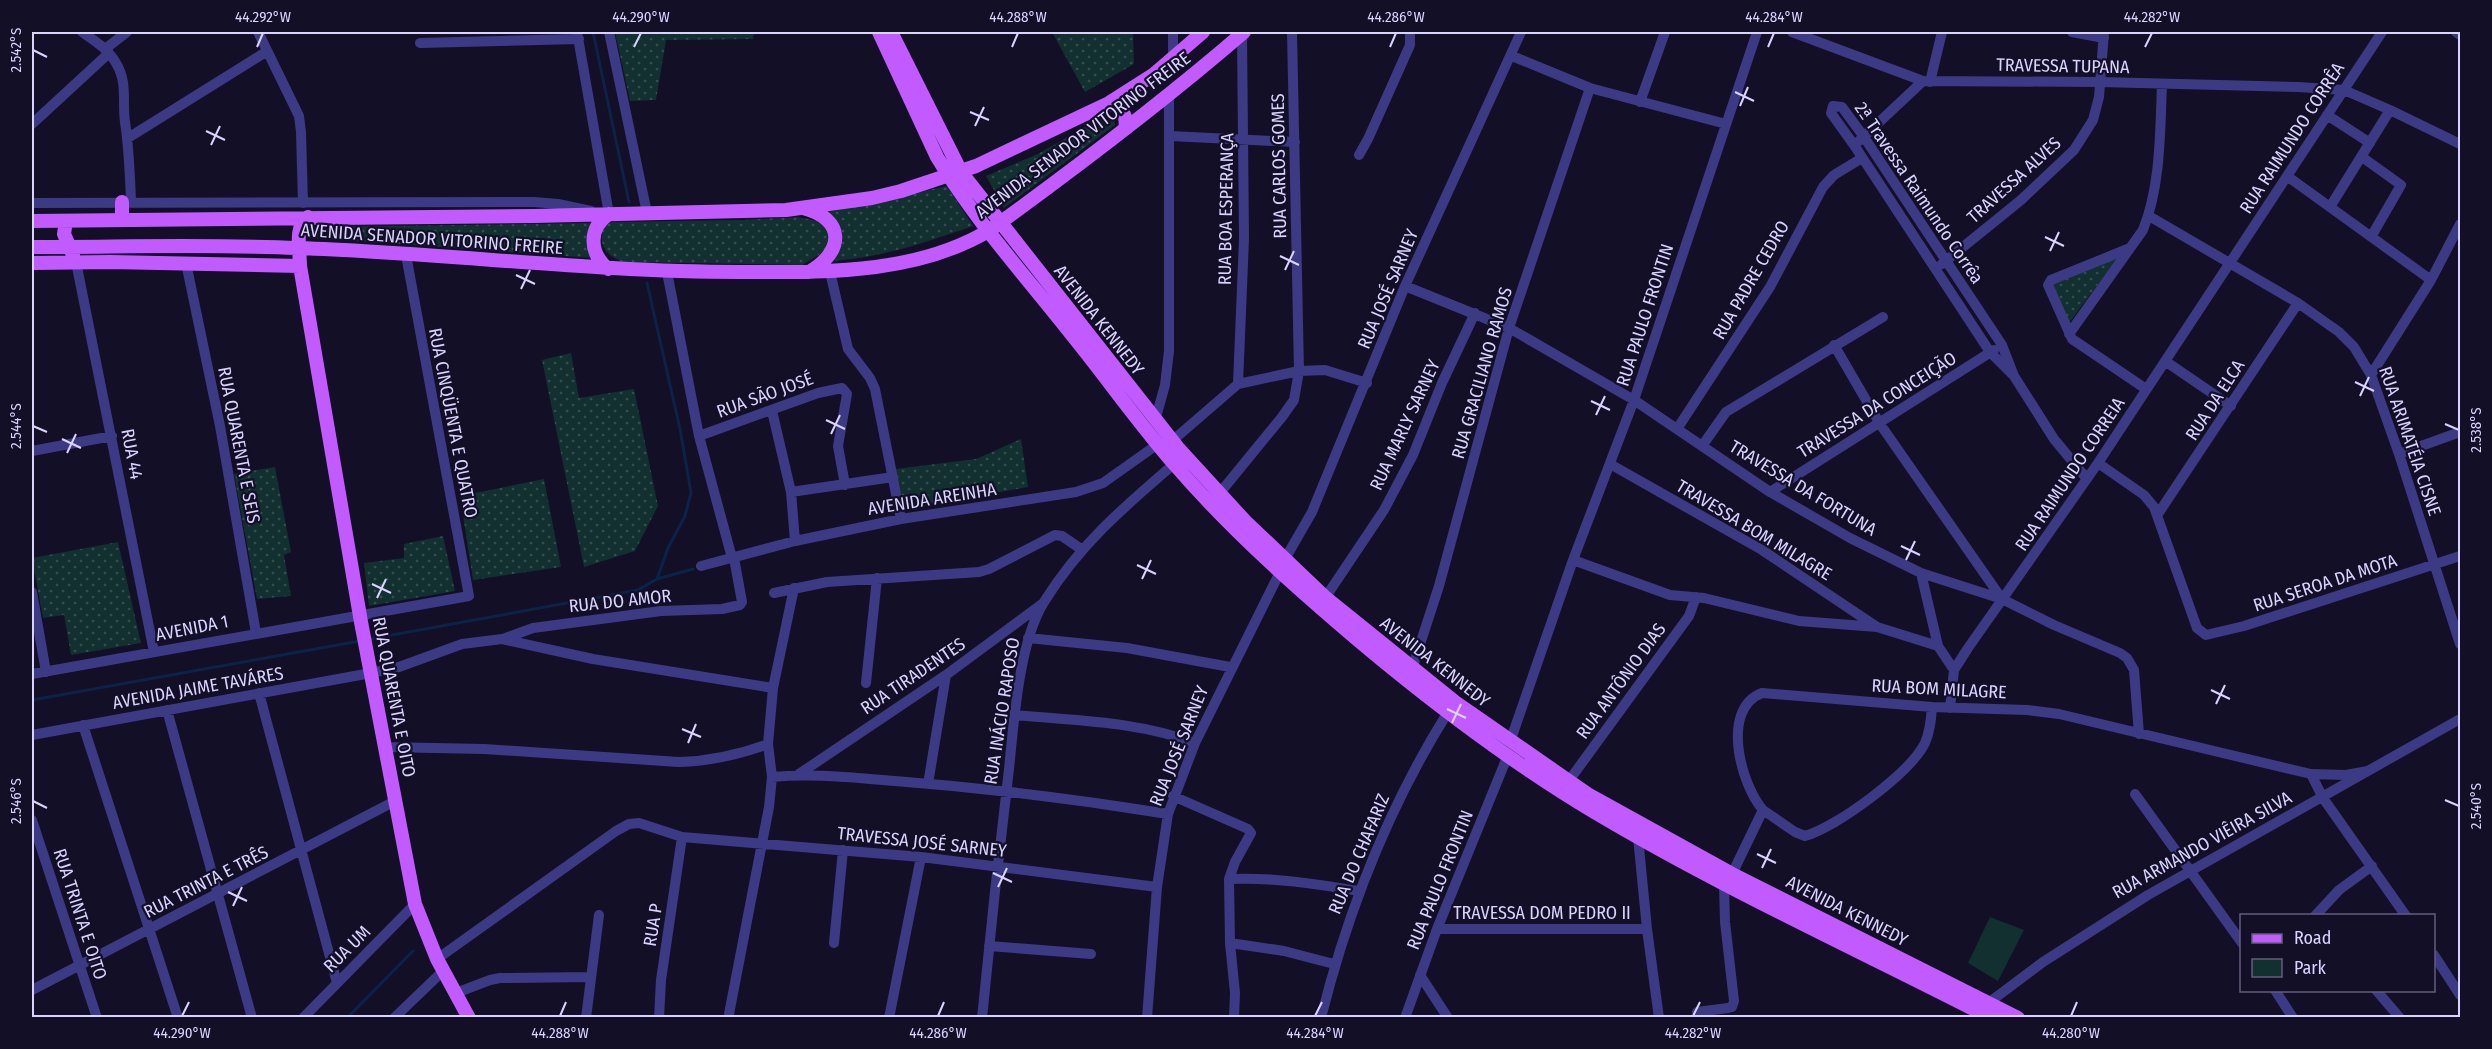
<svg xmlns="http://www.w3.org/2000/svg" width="2492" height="1049" font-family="'Fira Sans Condensed',sans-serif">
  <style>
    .green { fill: url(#green-dots) }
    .pitch { fill: #12302f }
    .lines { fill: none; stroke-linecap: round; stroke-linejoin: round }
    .stream { stroke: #0c2248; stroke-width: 3 }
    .minor { stroke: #3d3a85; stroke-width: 10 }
    .major { stroke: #c25bff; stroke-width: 14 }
    .ticks { fill: none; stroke: #d9d4ff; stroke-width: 2 }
    .labels { text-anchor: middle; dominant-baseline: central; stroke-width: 4.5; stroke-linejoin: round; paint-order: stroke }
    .street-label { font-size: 18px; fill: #d9d4ff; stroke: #130f26 }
    .neatline { fill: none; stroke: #d9d4ff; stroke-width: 2 }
    .ticks-label { font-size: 15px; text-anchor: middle; fill: #d9d4ff }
  </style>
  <defs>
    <pattern id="green-dots" width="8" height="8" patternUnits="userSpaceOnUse" patternTransform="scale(1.5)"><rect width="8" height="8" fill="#12302f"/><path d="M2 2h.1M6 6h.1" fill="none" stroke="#344d4e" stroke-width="1.8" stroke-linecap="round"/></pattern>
  </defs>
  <rect width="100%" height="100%" fill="#130f26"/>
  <path class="green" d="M615,32h139l-1,7 -87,1 -10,60 -26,1z
    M1052,32h81l1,32 -49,28z
    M1107,114l7,2 1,9 -111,83 -18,-32 52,-22z
    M947,186l26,40c-49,17 -88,31 -141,35 11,-24 13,-28 -3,-49z
    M798,217l24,5 9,17 -7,13 -22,13 -179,-3c-18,-7 -26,-18 -18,-37l7,-3 130,-2z
    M593,223l1,35 -283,-20 -1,-11z
    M2119,256l-50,67 -19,-40z
    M571,353l8,45 55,-9 24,117 -23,45 -51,16 -42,-207z
    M1021,439l7,48 -123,22 -10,-40 81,-10z
    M275,467l16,85 -7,3 7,41 -34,3 -23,-125z
    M544,479l17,88 -88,13 -13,-84z
    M443,536l12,55 -86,15 -5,-43 40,-5v-14z
    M118,542l23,101 -70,12 -7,-40 -21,3 -11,-60z"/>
  <path class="pitch" d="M1990,917l34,13 -26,51 -30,-18z"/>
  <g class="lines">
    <path class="stream" d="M593,32l36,170
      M647,283l33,146 11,64 -6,23 -17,32 -11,31
      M370,639l268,-49 19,-11 36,-10
      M32,700l328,-59
      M347,1018l66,-67"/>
    <path class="minor" d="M82,32c13,9 26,17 34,31 12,20 6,38 9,59 4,26 5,53 6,79
      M258,32l41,84 2,16 2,71
      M577,32l32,182
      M609,32l38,181
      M1173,32v27
      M1792,32l131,49 177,1 198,5 46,3 46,20 70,34
      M2072,32l32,6
      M2456,32l4,3
      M420,43l159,-4
      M105,49l22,-17
      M1512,56l78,32 136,36
      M1930,82l12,-50
      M1640,102l25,-70
      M2327,115l43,28
      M32,124l77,-71
      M1170,136l125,6
      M128,138l138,-86
      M1859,141l64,-60
      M1359,155l9,-16 42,-94v-13
      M2362,157l39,28 -30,52
      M2287,176l144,104
      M32,203l502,-1 24,2 33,7
      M2330,207l60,-97
      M2149,216l149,87 41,29 15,15 17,28 28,79 61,190
      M2130,248l-79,32 -3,5 24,54 74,50
      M76,262l78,390
      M186,263l34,163 36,207
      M1942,264l79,-64 53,-50 19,-30 6,-23 5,-65
      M667,272l32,164 33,122
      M830,272l18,77 22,29 5,11 26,130
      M1405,286l104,42 125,72 136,92 80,46 71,35 81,26 52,26 66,28 7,5 7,12 5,64
      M2069,334l74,-104c18,-45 17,-99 19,-146
      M1834,345l46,79 122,175
      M2165,361l66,45
      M2371,375l60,-95 29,-56
      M2014,376l-12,-31 -138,-208 -22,-30 -9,-1 -2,7 23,32 136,207 24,24 40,63 33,40
      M1238,384l6,-145 -2,-206
      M772,411l19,81 4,49
      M1155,421l10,-36 4,-34v-256
      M1677,429l93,-142 53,-100 11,-12 28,-17
      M699,436l119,-43 24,-5 5,6 -9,52 7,39
      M1172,441l66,-57 61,-13 26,-1 42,13
      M1702,446l24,-34 157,-95
      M32,451l80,-15
      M2399,454l61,-22
      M2098,463l46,32 10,12 43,121 9,7 38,-9 216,-70
      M1610,464l152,86 115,77 61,19
      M791,492l102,-15
      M1770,492l224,-142
      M1219,494l63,-77 12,-17 5,-29 -7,-339
      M2158,514l140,-211
      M1285,559l27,-47 93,-226 116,-254
      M1573,560l97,35 34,3 95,23 78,6
      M701,566l94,-25 106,-22 175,-27 27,-9 55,-39
      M1921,573l17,73 16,24
      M32,592l14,80
      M774,593l53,-11 152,-10 10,-3 66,-34 7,1 19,13
      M1321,604l63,-94 29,-55 29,-72 33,-70
      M1028,638l99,10 103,19
      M503,639l30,-11 128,-17 61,-2 18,-4 2,-3 -8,-44
      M1412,669l27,-83 70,-258 81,-240
      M32,674l437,-78 -63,-341
      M866,683l11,-105
      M259,693l78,290
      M1950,708l4,-38 14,-22 130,-185 284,-431
      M167,710l85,308
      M1015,715c60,6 123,6 180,28
      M83,725l95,293
      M32,735l339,-62 28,-6 63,-23 40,-5 91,20 180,29
      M1510,742l63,-182 61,-160 123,-368
      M384,747l100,2 195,13c32,-1 59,-7 89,-18
      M799,774l147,-99 96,-71
      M2311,774l12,24 83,118
      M772,777c41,-4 82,1 123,4 91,7 182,18 273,33
      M1568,782l121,-166 7,-19
      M928,784l18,-109
      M2135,794l107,149
      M1173,796l75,33 3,4 -16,29 -6,17 1,64 5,50 -1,25
      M1763,810l32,22 10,4c32,-9 105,-63 120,-93 5,-11 6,-23 7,-36
      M32,820l65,198
      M1638,837l9,92 12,89
      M1732,874l31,-64c-22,-25 -43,-101 -1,-117l170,14 95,3 32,4 252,60 35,1 22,-4
      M1229,879c44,-2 87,5 130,12
      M2315,916l24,-26 33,-24
      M1437,929h210
      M834,943l9,-93
      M1230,943l54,8 50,13
      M989,946l102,8
      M2434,955l26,40
      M437,959l179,-128 13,-7 10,-1 43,14 239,20 236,30
      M1420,975l28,43
      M32,990l363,-189
      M2275,990l18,28
      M2376,990l24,28
      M456,993l34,-13 10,-2 90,-1
      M1983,1007l60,-45 105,-67 312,-176
      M1697,1012l31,-4 4,-1 2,-6 -9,-79 -1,-38
      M729,1014l40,-207 3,-30 -4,-33 5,-56 21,-100
      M303,1018l112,-114
      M394,1018l49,-47
      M586,1018l13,-103
      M659,1018l2,-38 21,-143
      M889,1018l32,-161
      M982,1018c8,-83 17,-166 27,-249 5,-48 10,-127 35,-167 36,-58 80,-95 130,-138
      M1147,1018l10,-131 11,-73 27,-71 85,-171
      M1321,1018c27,-108 68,-212 127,-306
      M1405,1018l32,-89 71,-174"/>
    <path class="major" d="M879,32l58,125c39,65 92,123 139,183 33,41 64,85 99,125 59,68 127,128 196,186 71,59 146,115 225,162 128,76 263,137 395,205
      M891,32l70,140 218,277 66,72 81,77 129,104 134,93 143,79 286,144
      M1109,103c13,4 19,13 16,26
      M803,208c43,11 41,44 6,64
      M308,217c-14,8 -8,34 -8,49l61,356 54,282 22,55 32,59
      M122,220v-18
      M32,221l503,-5 251,-6 86,-12 29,-7 75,-25 133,-63 44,-28 50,-43
      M66,221l-2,13 9,21
      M32,247c88,0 178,-3 266,1 148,5 294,24 441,24 85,0 176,3 251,-42 87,-63 173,-128 254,-198
      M32,263l78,-1 190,4
      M608,269c-19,-16 -20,-41 1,-55"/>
  </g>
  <path class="ticks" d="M257,47l6,-14M634,47l7,-14M1012,47l6,-14M1390,47l6,-14M1768,47l6,-14M2145,47l7,-14M33,50l14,7M1735,92l19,9M1740,106l8,-19M970,112l19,8M975,126l9,-19M206,131l19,9M211,145l9,-19M2045,237l19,9M2050,251l9,-19M1280,256l19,9M1285,270l9,-19M516,275l19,9M521,289l9,-19M2355,382l19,9M2360,396l9,-19M1591,401l19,9M1596,415l9,-19M826,420l19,9M2445,424l14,6M33,426l14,6M831,434l9,-19M62,439l19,9M67,453l9,-19M1901,546l19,9M1906,560l9,-19M1137,565l19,9M1142,579l9,-19M372,584l19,9M377,598l9,-19M2211,690l19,9M2216,704l9,-19M1447,709l19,9M1452,723l9,-19M682,729l19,8M688,743l8,-19M2445,800l14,6M33,801l14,7M1757,854l19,9M1762,868l9,-19M993,873l19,9M998,887l9,-19M228,892l19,9M233,906l9,-19M182,1016l7,-14M560,1016l6,-14M938,1016l6,-14M1315,1016l7,-14M1693,1016l7,-14M2071,1016l6,-14"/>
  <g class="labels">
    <g class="street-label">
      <text transform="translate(2063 66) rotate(1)">TRAVESSA TUPANA</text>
      <text transform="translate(1083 135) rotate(-37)">AVENIDA SENADOR VITORINO FREIRE</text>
      <text transform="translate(2292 138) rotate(-57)">RUA RAIMUNDO CORRÊA</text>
      <text transform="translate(1279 166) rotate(-91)">RUA CARLOS GOMES</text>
      <text transform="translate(2014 180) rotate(-42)">TRAVESSA ALVES</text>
      <text transform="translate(1919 193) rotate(56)">2ª Travessa Raimundo Corrêa</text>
      <text transform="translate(1226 209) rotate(-89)">RUA BOA ESPERANÇA</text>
      <text transform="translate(432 239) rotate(4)">AVENIDA SENADOR VITORINO FREIRE</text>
      <text transform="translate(1751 280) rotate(-60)">RUA PADRE CEDRO</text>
      <text transform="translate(1388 289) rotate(-67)">RUA JOSÉ SARNEY</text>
      <text transform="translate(1645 315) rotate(-72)">RUA PAULO FRONTIN</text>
      <text transform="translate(1099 320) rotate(52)">AVENIDA KENNEDY</text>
      <text transform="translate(1482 373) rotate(-74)">RUA GRACILIANO RAMOS</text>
      <text transform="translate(765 395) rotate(-20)">RUA SÃO JOSÉ</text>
      <text transform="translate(2215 400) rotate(-57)">RUA DA ELCA</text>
      <text transform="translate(1877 405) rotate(-32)">TRAVESSA DA CONCEIÇÃO</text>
      <text transform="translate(453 423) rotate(79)">RUA CINQÜENTA E QUATRO</text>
      <text transform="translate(1405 425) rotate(-65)">RUA MARLY SARNEY</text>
      <text transform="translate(2410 441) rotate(71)">RUA ARIMATÉIA CISNE</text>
      <text transform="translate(239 445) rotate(79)">RUA QUARENTA E SEIS</text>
      <text transform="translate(132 454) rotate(79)">RUA 44</text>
      <text transform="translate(2070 474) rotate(-56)">RUA RAIMUNDO CORREIA</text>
      <text transform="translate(1803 488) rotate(31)">TRAVESSA DA FORTUNA</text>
      <text transform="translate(932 499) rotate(-9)">AVENIDA AREINHA</text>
      <text transform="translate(1754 530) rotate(31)">TRAVESSA BOM MILAGRE</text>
      <text transform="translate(2325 583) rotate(-18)">RUA SEROA DA MOTA</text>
      <text transform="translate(620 601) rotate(-6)">RUA DO AMOR</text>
      <text transform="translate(192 628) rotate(-11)">AVENIDA 1</text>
      <text transform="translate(1435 662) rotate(38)">AVENIDA KENNEDY</text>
      <text transform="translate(913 676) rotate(-34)">RUA TIRADENTES</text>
      <text transform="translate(1621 681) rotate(-54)">RUA ANTÔNIO DIAS</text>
      <text transform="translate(198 688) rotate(-10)">AVENIDA JAIME TAVÁRES</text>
      <text transform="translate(1939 689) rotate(3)">RUA BOM MILAGRE</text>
      <text transform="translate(394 697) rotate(79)">RUA QUARENTA E OITO</text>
      <text transform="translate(1002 711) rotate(-81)">RUA INÁCIO RAPOSO</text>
      <text transform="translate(1179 746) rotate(-68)">RUA JOSÉ SARNEY</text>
      <text transform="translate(922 842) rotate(6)">TRAVESSA JOSÉ SARNEY</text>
      <text transform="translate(2202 845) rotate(-29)">RUA ARMANDO VIÊIRA SILVA</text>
      <text transform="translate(1359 854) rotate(-67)">RUA DO CHAFARIZ</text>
      <text transform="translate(1440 880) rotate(-68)">RUA PAULO FRONTIN</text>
      <text transform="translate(206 882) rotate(-27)">RUA TRINTA E TRÊS</text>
      <text transform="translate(1847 911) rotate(27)">AVENIDA KENNEDY</text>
      <text x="1542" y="913">TRAVESSA DOM PEDRO II</text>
      <text transform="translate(80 914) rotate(72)">RUA TRINTA E OITO</text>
      <text transform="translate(653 925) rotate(-81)">RUA P</text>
      <text transform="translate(347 949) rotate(-45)">RUA UM</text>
    </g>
  </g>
  <rect width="2492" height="1049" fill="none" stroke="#130f26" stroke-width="66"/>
  <rect x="2240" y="914" width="195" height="78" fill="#130f26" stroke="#625e7d" stroke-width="1.5"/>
  <rect x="2252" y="934" width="30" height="9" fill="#c25bff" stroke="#625e7d" stroke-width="1.5"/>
  <text x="2294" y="944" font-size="18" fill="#d9d4ff">Road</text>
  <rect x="2252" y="959" width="30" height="18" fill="#12302f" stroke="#625e7d" stroke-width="1.5"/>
  <text x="2294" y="974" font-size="18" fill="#d9d4ff">Park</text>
  <rect x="33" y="33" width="2426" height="983" class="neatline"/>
  <g class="ticks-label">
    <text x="263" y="22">44.292°W</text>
    <text x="641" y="22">44.290°W</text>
    <text x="1018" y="22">44.288°W</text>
    <text x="1396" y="22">44.286°W</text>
    <text x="1774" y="22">44.284°W</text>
    <text x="2152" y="22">44.282°W</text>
    <text transform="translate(16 50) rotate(-90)" y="5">2.542°S</text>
    <text transform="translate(16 426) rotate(-90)" y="5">2.544°S</text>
    <text transform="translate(2476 430) rotate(-90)" y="5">2.538°S</text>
    <text transform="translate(16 801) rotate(-90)" y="5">2.546°S</text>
    <text transform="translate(2476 806) rotate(-90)" y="5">2.540°S</text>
    <text x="182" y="1038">44.290°W</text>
    <text x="560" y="1038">44.288°W</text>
    <text x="938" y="1038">44.286°W</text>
    <text x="1315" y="1038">44.284°W</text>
    <text x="1693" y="1038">44.282°W</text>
    <text x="2071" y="1038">44.280°W</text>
  </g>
</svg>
